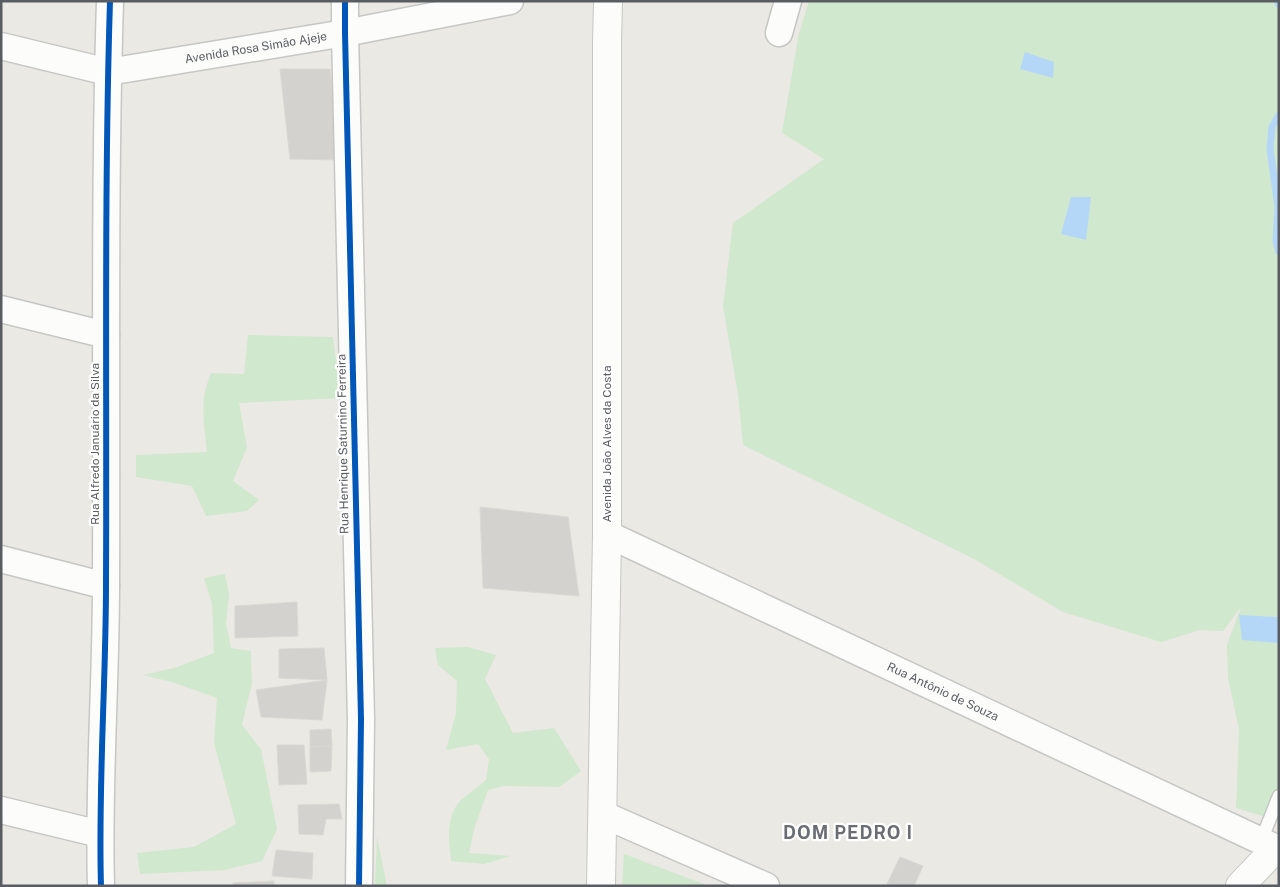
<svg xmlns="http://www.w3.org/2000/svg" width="1280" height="887" font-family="'Public Sans',sans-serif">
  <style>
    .green { fill: #d0e8ce }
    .water { fill: #b5d7f7 }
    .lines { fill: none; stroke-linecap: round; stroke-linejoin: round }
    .stream { stroke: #b5d7f7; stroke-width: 7 }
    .building { fill: #d3d2ce; stroke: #dad8d2 }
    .service-casing { stroke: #c6c7c5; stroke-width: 15 }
    .minor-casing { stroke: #c6c7c5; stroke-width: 29 }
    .tertiary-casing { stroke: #c6c7c5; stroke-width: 30 }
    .service { stroke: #fcfcfb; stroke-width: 12 }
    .minor { stroke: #fcfcfb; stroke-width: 26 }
    .tertiary { stroke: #fcfcfb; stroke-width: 28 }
    .cycleway-casing { stroke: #fff; stroke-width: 9 }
    .cycleway { stroke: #0057b8; stroke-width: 6 }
    .labels { text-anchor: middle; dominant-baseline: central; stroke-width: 4.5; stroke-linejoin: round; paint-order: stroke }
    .street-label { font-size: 12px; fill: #595c62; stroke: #fff }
    .district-label { font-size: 18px; font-weight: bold; letter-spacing: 1px; fill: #6a6e74; stroke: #fff }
  </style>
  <rect width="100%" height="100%" fill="#eae9e3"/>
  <path class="green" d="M809,1h470v820l-43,-13 3,-79 -11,-51 -1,-33 14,-38 -18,24 -23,-1 -39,12 -98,-30 -89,-53 -231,-114 -5,-51 -15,-88 10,-83 91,-64 -42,-26 17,-100z
    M248,335l85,2 8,61 -102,5 8,44 -14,34 26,19 -12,11 -41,5 -14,-30 -56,-9v-22l71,-3c-3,-29 -8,-51 4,-79l33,1z
    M225,574l4,20 -3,30 5,24 20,3 1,32 -10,42 19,24 16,80 -15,32 -37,9 -85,4 -3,-21 57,-6 42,-23 -22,-81 3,-45 -45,-16 -29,-7 31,-7 40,-15 -2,-49 -8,-26z
    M468,647l28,8 -11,24 28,54 41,-5 27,43 -22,16 -55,-1 -16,4 -13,36 -6,27 41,3 -26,8 -33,-3c-2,-20 -6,-45 10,-61 8,-7 17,-13 25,-20l3,-21 -11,-15 -32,6 10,-37 1,-32 -19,-16 -3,-17z
    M377,837l10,49h-12z
    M624,854l85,32h-87z"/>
  <path class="water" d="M1025,52l29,10 -1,16 -33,-9z
    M1071,197h20l-5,43 -25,-6z
    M1239,615l40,2v26l-37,-3z"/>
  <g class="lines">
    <path class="stream" d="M1277,1l2,4
      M1279,115l-7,12 -2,22 8,58 -2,34 3,11"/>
  </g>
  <path class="building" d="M280,69h50l10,91 -50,-1z
    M480,507l88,10 11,79 -96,-8z
    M297,602l1,34 -63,2v-32z
    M324,648l3,32 -48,-2v-29z
    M327,680l-5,40 -61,-3 -5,-27z
    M331,729l1,17 -22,1v-17z
    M277,745h27l3,39 -28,1z
    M332,746l-1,25 -21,1v-25z
    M339,804l3,15h-16l-3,16 -24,-1 -1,-29z
    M276,850l37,3 -1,26 -40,-3z
    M900,857l23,9 -9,20h-28z
    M274,881v5h-41v-3z"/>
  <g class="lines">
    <defs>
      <path id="service" d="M1261,841l18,-45"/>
      <g id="minor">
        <path d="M345,1v32l16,686 -2,167"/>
        <path d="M779,33l9,-32"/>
        <path id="s1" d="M1,46l107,26 237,-39 165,-32"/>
        <path d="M1,309l105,26"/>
        <path id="s2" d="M607,534l669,314"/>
        <path d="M1,559l105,27"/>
        <path d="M1,810l99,24"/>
        <path d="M604,815l162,71"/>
        <path d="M101,886c-3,-101 5,-202 5,-302 1,-195 -2,-389 4,-583"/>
      </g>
      <path id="tertiary" d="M601,886l6,-352v-491l1,-42
        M1240,886l36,-38 3,1"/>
    </defs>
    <use href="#service" class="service-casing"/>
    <use href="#minor" class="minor-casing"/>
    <use href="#tertiary" class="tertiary-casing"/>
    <use href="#service" class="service"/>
    <use href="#minor" class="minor"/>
    <use href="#tertiary" class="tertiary"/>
    <defs>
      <path id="cycleway" d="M345,1v32l16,686 -2,167
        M101,886c-3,-101 5,-202 5,-302 1,-195 -2,-389 4,-583"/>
    </defs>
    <use href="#cycleway" class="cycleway-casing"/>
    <use href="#cycleway" class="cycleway"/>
  </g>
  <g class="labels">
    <g class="street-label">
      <text stroke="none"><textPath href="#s1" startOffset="260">Avenida Rosa Simão Ajeje</textPath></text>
      <text transform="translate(95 444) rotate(-90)">Rua Alfredo Januário da Silva</text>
      <text transform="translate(343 444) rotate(-91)">Rua Henrique Saturnino Ferreira</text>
      <text transform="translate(607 444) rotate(-90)">Avenida João Alves da Costa</text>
      <text stroke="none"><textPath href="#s2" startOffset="371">Rua Antônio de Souza</textPath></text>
    </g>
    <g class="district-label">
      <text x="848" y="832">DOM PEDRO I</text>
    </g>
  </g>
  <rect width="1280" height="887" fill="none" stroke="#595c62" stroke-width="5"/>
</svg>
